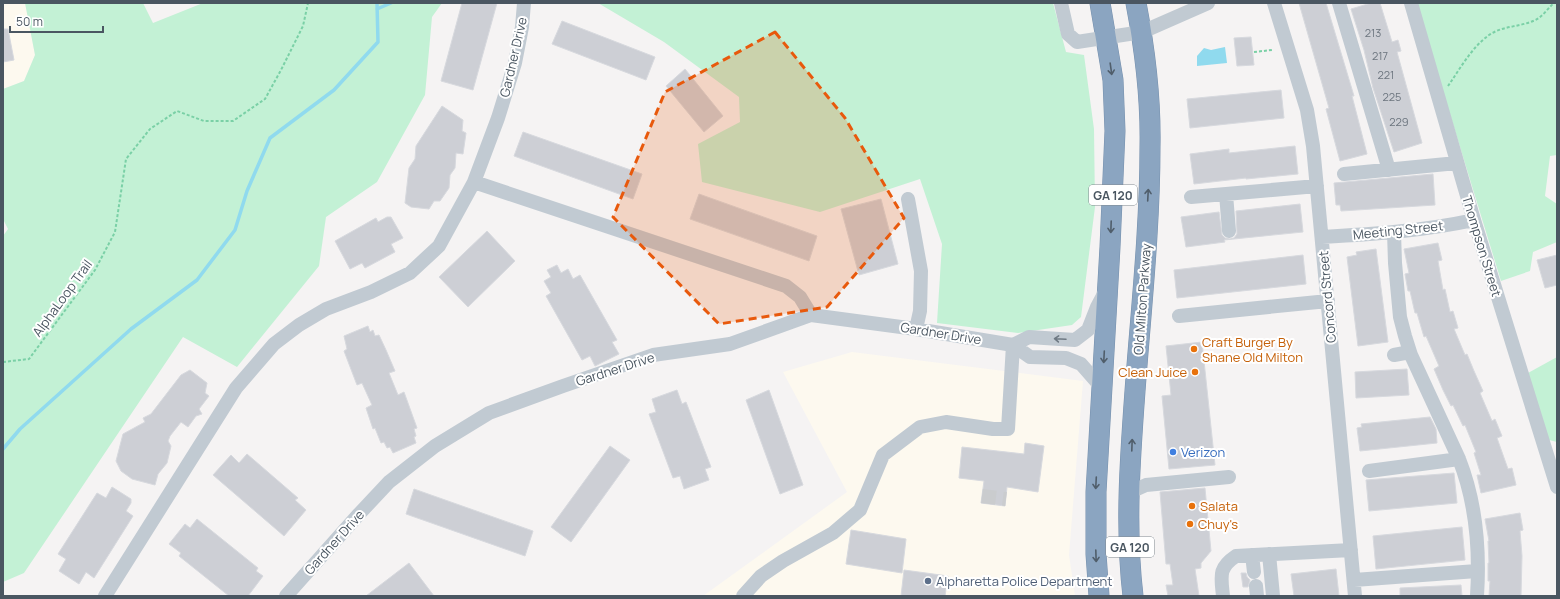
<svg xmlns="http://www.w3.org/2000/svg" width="1560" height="599" font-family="Manrope,sans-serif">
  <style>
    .commercial { fill: #fdf9ef }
    .green { fill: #c3f1d5 }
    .water { fill: #90daee }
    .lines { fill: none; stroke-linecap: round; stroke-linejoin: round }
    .stream { stroke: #90daee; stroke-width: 3.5 }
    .building { fill: #cdcfd5; stroke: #d7d9de }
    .minor-tunnel { stroke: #caccce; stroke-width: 14; stroke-dasharray: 14 7; stroke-linecap: butt }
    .highway-casing { stroke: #7690ad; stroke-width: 21 }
    .path { stroke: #7ad0a6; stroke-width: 2; stroke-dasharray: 3 2; stroke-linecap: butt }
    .minor { stroke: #c1cad2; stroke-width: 14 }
    .highway { stroke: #8ba5c1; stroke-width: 20 }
    .oneway { stroke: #505e6b }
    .oneway2 { stroke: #6e7983 }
    .marked { fill: #e8590c; fill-opacity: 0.2; stroke: #e8590c; stroke-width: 3; stroke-dasharray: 8 5; stroke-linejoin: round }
    .food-dot { fill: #e8710a; stroke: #fff; stroke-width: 1.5 }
    .shop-dot { fill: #3f7fe0; stroke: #fff; stroke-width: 1.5 }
    .service-dot { fill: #5c6f8a; stroke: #fff; stroke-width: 1.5 }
    .labels { text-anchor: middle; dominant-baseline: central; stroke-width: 4; stroke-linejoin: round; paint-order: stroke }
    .number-label { font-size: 11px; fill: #6b747e }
    .shield { fill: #fff; stroke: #808990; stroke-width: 1 }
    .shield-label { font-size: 12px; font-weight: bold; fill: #4a5661 }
    .street-label { font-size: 13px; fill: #4a5661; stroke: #fff }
    .food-label { font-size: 13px; fill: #c56008; stroke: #fff; text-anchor: start }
    .shop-label { font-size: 13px; fill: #366cbe; stroke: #fff; text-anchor: start }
    .service-label { font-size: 13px; fill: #4e5e75; stroke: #fff; text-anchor: start }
  </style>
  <rect width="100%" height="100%" fill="#f5f3f3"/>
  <path class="commercial" d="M3,3h22l10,52 -11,26 -21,8z
    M852,352l231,29 -14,174 6,41h-372l144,-104 -64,-120z"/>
  <path class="green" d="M25,3h118l10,20 50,-20h239l-10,14 -7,78 -48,87 -51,35 -7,49 -82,101 -54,-30 -159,236 -21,9v-346l5,-7 -5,-10v-130l21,-8 11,-26z
    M598,3h455l13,49 18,3 10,74 1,78 -14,110 -9,8 -54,8 -81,-10 5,-79 -22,-65 -100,33 -118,-30 -4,-38 42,-22 -1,-25 -75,-55z
    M1416,3h141v152l-7,1 -5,40 12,8v38l-24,10 -3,19 -29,10z
    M1557,357v85l-8,-2 -21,-67z"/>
  <path class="water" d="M1225,47l2,16 -30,3v-10l7,-8 7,2z"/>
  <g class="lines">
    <path class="stream" d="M377,9l14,-6
      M3,449l17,-20 111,-100 66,-49 38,-50 12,-39 23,-53 64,-48 44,-48 -1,-39"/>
  </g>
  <path class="building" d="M462,3h35l-24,87 -32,-9z
    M1299,3h27l28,93h-2l15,58 -27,7 -14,-52 3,-1z
    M1371,3h9l12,39 6,-2 3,11 -4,1 25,91 -28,9 -21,-64 -9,-38 -13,-41z
    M562,21l93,36 -9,23 -94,-36z
    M3,29h5l6,31 -11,2z
    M1251,37l3,28 -17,1 -3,-28z
    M685,69l38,47 -19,16 -38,-46z
    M1281,90l3,28 -94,10 -3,-29z
    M442,106l21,14 -1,11 4,2 -3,21 -7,-1 -1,15 -5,7 -1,13 -9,13h-6l-5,8 -18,-2 -6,-4 4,-35 6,-9 1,-13z
    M523,132l119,42 -9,25 -119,-43z
    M1295,146l3,28 -52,5v-1l-52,6 -4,-30 39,-5v4z
    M1433,174l2,31 -94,6 -1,-6h-4l-2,-22z
    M699,194l118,42 -8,25 -119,-42z
    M881,199l17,65 -39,11 -18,-66z
    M1300,204l3,28 -79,8 1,2 -39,5 -5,-30 38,-5 3,23 3,3 5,1 4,-1 3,-4 -1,-23z
    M387,217h4l12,21 -12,6 4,8 -30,16 -3,-5 -12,6 -15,-28 41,-23 2,4z
    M487,231l28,30 -47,46 -29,-30z
    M1438,243l4,17 -4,1 5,29 2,-1 5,23 3,-1 5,17 -4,1 11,26 2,-1 7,17 9,20 -3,2 12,28 3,-2 7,17 -5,2 11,31 4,-1 4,17 -35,8 -4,-18h4l-7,-22 2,-1 -11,-27 -2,1 -10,-21 -2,1 -8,-16 -9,-21 5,-3 -13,-30 -2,1 -7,-24h-2l-5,-22h-2l-3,-17 4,-1 -5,-24z
    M1376,249l12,93 -30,4 -11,-89 10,-2 -1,-3z
    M1303,255l3,29 -129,14 -3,-28z
    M1557,255v30l-12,3 -8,-28z
    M557,265l4,8 7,-4 5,10 7,-4 37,65 -5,2 7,12 -24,12 -5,-10 -8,4 -36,-64 5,-3 -7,-12 7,-4 -4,-7z
    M368,326l2,6 3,-2 2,6 4,-1 7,15 9,21 -6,2 9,22 6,-3 13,36 -3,1 2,7 -2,1 2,6 -23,10 -3,-6 -3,1 -3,-6 -3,1 -6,-15 -2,1 -7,-21 6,-3 -10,-22 -5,2 -13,-34 3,-2 -3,-13z
    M1202,342l13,123 -46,4 -7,-73 9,-1 -5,-49z
    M1407,369l2,26 -53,3 -1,-26z
    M190,370l17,13 -2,10 4,3 -10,13 3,5 -6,2 -8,11 -7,-5 -11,14 -2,5 3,5 -4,17 -9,11 -3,11 -23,-6 -11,-8 -5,-10 7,-27 22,-12 -2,-4 8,-4 30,-39z
    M677,390l5,14 4,-2 25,65 -6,2 4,11 -25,9 -4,-13 -7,2 -24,-64 7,-2 -4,-13z
    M769,390l34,95 -23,9 -34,-94z
    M1430,417l6,12 1,14 -77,8 -3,-23 5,-1 -1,-3z
    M1025,443l19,3 -6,46 -31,-5 -2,19 -24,-3 3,-22 -25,-3 3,-31 62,7z
    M610,446l20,14 -59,82 -20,-15z
    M247,454l51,44 -3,2 11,10 -22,26 -71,-61 18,-20 8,8z
    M1454,473l3,30 -88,8 -3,-31z
    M112,487l19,12v4l-5,8 7,5 -39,62 -8,-6 -7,12 -20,-13 7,-12 -8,-5 39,-61 9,5z
    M1205,488l6,63 -10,12v5l-6,1 4,27h-31l-2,-11h7l-3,-21h-4l-6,-72z
    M414,489l119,42 -8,25 -119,-42z
    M1520,513l3,17 -3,1 2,25 -1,40h-32l1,-15h-2v-18h1l-1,-22h1l-4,-22z
    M197,519l61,49 -2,3 7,5 -15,20h-19l-50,-40 2,-3 -12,-9 16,-20 5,4z
    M1462,527l3,33 -89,9 -3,-33z
    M851,530l55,9 -4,34 -56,-9z
    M409,563l25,33h-68z
    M1336,569l3,27h-45l-3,-22z
    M904,570l44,6 -3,20h-44z
    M1241,573h5l1,4 3,3 -2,7h-5z
    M1461,585l1,11h-62v-8z"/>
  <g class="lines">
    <path class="minor-tunnel" d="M982,496l24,3"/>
    <defs>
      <path id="highway" d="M1099,596l-3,-42v-62l14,-245 5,-116 -2,-51 -13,-77
        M1133,596c-8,-68 -3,-137 2,-205 6,-81 15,-163 15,-244 1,-48 -5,-97 -14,-144"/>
    </defs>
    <use href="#highway" class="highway-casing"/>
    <path class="path" d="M1254,52l18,-2
      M1448,86c12,-17 23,-38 41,-51 13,-9 30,-8 44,-14 9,-3 14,-12 21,-18
      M3,362l26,-3 66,-89 20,-38 11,-73 24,-30 27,-18 27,10h29l32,-22 16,-29 22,-44 5,-23"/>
    <path class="minor" d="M1061,3l7,31 9,8 65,-10 66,-29
      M1274,3l33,107 6,36 42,450
      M1339,3l50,167
      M1411,3l63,217 83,267
      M1344,174l113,-11
      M474,182l312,104 14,11 11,18
      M1226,194l3,37
      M1191,197l126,-11
      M908,199l13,72 -1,40 -4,18
      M1394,232l1,31 5,54 5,19 6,19 48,104c17,43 21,91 18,137
      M1322,237c52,-3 101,-6 152,-17
      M1179,316l149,-15
      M1013,345l16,-8 46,3 13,-10 9,-23 8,-15
      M1394,355l16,-3
      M1369,471l90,-12
      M1129,497l6,-7 11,-5 83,-8
      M1269,554l4,42
      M1252,555l2,17
      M1354,580l123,-9
      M1256,586l1,10
      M105,596l131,-208 38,-44 25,-19 27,-16 45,-17 39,-19 29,-27 35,-64 24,-64 17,-55 7,-36 2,-24
      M286,596l73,-82 30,-32 46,-36 54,-33 74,-27 90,-31 77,-11 81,-29 105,14 97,16 17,12 36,1 15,6 21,24
      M743,596l18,-20 22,-15 50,-28 27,-23 23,-55 37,-28 26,-5 47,7h15l5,-84
      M1223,596c-2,-20 -5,-28 13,-40l115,-6"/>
    <use href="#highway" class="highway"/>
  </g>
  <defs><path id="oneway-shaft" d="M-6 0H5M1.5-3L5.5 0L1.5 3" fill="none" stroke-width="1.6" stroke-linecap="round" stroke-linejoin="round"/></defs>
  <g class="oneway">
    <use href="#oneway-shaft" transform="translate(1111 69) rotate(82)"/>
    <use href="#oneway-shaft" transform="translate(1148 195) rotate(-87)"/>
    <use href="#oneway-shaft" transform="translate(1111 227) rotate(92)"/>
    <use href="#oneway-shaft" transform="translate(1104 357) rotate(93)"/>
    <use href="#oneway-shaft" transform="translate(1132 445) rotate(-88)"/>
    <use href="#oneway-shaft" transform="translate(1096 483) rotate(93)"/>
    <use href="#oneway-shaft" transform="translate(1096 556) rotate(88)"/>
  </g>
  <use class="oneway2" href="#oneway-shaft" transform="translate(1060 339) rotate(-177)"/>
  <path class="marked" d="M775,32l70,86 59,100 -77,89 -108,17 -106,-107 52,-125z"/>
  <g class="food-dot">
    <circle cx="1194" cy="349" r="4"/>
    <circle cx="1195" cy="372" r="4"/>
    <circle cx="1192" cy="506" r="4"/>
    <circle cx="1190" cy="524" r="4"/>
  </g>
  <circle class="shop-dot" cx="1173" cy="452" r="4"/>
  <circle class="service-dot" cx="928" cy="581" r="4"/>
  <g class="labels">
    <g class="number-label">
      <text x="1373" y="32">213</text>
      <text x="1380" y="55">217</text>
      <text x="1386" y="74">221</text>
      <text x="1392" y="96">225</text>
      <text x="1399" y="121">229</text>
    </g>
    <g class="shield">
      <rect x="1089" y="185" width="48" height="20" rx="3"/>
      <rect x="1106" y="537" width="48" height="20" rx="3"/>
    </g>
    <g class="shield-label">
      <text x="1113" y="195">GA 120</text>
      <text x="1130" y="547">GA 120</text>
    </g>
    <g class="street-label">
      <text transform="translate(513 57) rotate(-77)">Gardner Drive</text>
      <text transform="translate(1398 230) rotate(-6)">Meeting Street</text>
      <text transform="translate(1482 246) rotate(73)">Thompson Street</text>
      <text transform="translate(1327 297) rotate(-95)">Concord Street</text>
      <text transform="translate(62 298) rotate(-54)">AlphaLoop Trail</text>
      <text transform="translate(1142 299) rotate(-86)">Old Milton Parkway</text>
      <text transform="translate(941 333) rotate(9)">Gardner Drive</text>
      <text transform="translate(615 369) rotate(-18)">Gardner Drive</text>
      <text transform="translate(334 542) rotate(-48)">Gardner Drive</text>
    </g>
    <g class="food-label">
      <text x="1202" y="342">Craft Burger By<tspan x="1202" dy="15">Shane Old Milton</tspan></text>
      <text x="1187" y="372" text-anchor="end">Clean Juice</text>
      <text x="1200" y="506">Salata</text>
      <text x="1198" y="524">Chuy's</text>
    </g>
    <g class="shop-label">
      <text x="1181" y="452">Verizon</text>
    </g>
    <g class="service-label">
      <text x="936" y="581">Alpharetta Police Department</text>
    </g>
  </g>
  <rect width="1560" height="599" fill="none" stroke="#4a5661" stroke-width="8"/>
  <path d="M10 26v6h93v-6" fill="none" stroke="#4a5661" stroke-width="2"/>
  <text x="16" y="26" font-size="12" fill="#4a5661" stroke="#ffffff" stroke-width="3" paint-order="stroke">50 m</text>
</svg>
